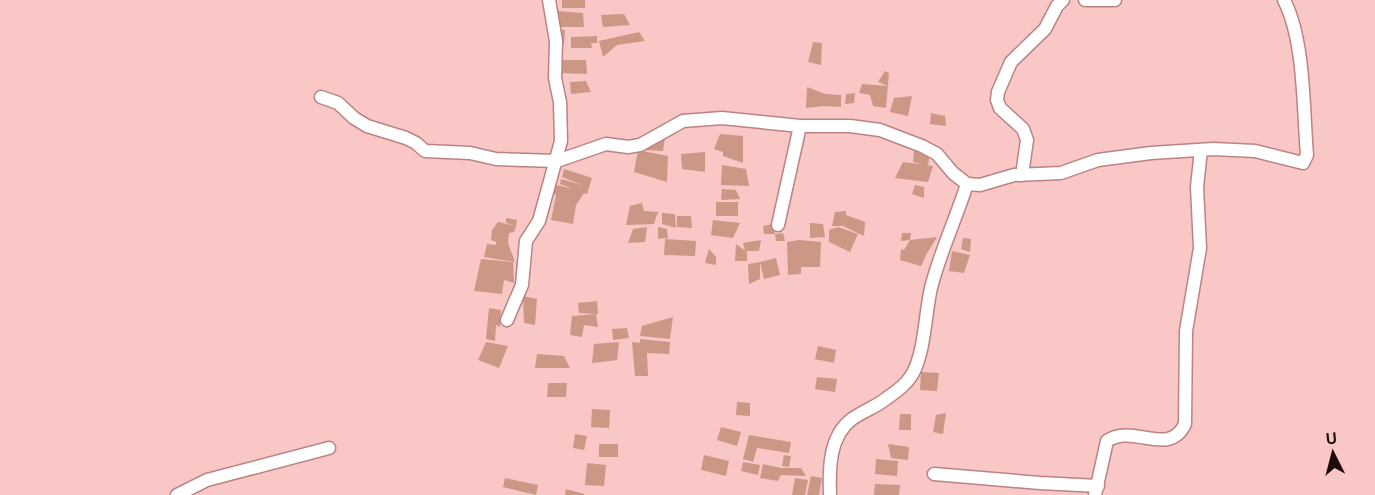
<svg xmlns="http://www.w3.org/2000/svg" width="1375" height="495" font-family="'DM Sans',sans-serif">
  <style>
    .building { fill: #cd9785 }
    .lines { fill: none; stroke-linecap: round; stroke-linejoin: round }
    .street-casing { stroke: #bc8383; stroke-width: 15 }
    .street { stroke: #fff; stroke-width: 12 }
  </style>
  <rect width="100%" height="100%" fill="#f8c7c6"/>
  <path class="building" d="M562,0h23v8h-23z
    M557,11l26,2 1,14h-27z
    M624,14l6,11 -27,2 -2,-12z
    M555,29l10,1 -1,14h-8z
    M639,32l6,9 -28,4 -14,12 -4,-16z
    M597,36v7h-6l1,5h-21v-11z
    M813,42l9,1 -1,22 -13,-3z
    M554,60h32l1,14 -27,-1z
    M885,71l4,2 -3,35 -13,-2 -3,-11 -11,-2 3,-9 26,2 -10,-4z
    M586,81l5,11 -20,2 -1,-12z
    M807,87l18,7 16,1v12l-17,-1 -18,2z
    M855,93l-1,10 -9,1 1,-10z
    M912,96l-4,20 -18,-4 4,-14z
    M931,113l14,3 1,10 -16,-2z
    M720,134l23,2v27l-20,-7v-4l-9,-3z
    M665,138l-2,13 -17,-1v-7z
    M638,150l30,6 -1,26 -33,-10z
    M914,150l16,2 -2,14 -15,-4z
    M705,152v20l-23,-3 -1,-15z
    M903,162l30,4 -5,16 -33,-4z
    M722,165l24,4 3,17 -28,-1z
    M564,169l28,9 -5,16 -3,-1 -8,12 -3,19 -22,-4 5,-25 -4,-3 5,-7 16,4 -13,-5 1,-5 21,6 -20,-8z
    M915,185l9,2v11l-12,-4z
    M722,189l14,1 4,9 -19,1z
    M716,202h22v14h-22z
    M642,203l2,8 14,1 -4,12 -28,1 4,-19z
    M846,211v4l19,7 -1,14 -21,-10h-11l3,-14z
    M662,213l13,1 1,14 -14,-4z
    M677,216h14l1,12 -15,-1z
    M506,218l11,2 -1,6 -2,6 -5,1 -1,10 7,19 -31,-5 3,-13 9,1v-3l-5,-2 1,-10 6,-8 18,4 -10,-3z
    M713,220l27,3 -7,15 -22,-3z
    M810,223l13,1 2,13 -15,1z
    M773,224l2,10 8,-1 2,8h-9l-1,-7h-11l-1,-8z
    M647,227l-2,15 -17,1 5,-14z
    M658,227l9,2 1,9 -10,1z
    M838,227l20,7 -8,18 -21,-10v-12z
    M902,233h9l-1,7 -9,1z
    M937,237l-11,18 -5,11 -21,-6 1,-11 3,1 6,-10z
    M963,238l8,1 -1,13 -9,-3z
    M665,239l31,2 -1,15 -31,-1z
    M761,240l-2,11h-14l-2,-8z
    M799,240l22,2 -1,25h-19v7l-13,1 -1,-33z
    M736,244l11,8v9h-12z
    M709,249l7,8v8l-11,-2z
    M952,251l18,4 -6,18 -15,-2z
    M776,258l4,17 -16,4 -4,-17z
    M481,259l32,3 1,21 -10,-3 -2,14 -28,-3z
    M760,262v17l-11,5 -1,-20z
    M523,296l14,3 -2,26 -11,-2z
    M597,301l1,13 -19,-1 -1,-10z
    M489,308l12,2 -1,17 -4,-2 -1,16 -9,-2z
    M596,314l2,13 -14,-2 -2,12 -12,-2 2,-19z
    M673,317l-3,22 -30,-3 2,-10z
    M627,328l2,10 -16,2 -1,-11z
    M640,339l30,3 -1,12 -22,-1 1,23h-13l-3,-34 8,1z
    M486,342l22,4 -9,22 -21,-8z
    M619,342l-2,18 -25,3 2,-19z
    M818,346l18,4 -2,13 -19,-4z
    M537,354l27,2 6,12h-35z
    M921,372l18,1 -2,18 -17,-1z
    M817,377l20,2 -2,13 -20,-3z
    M548,383h19l-1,14h-19z
    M737,402l13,1v13l-14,-1z
    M592,409l18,1 -1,18 -18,-1z
    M946,413l-3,21 -10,-2 3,-17z
    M900,414h11v16h-12z
    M721,427l20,5 -4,14 -20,-6z
    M575,434l12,2 -3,14 -11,-2z
    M749,435l42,7 -2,11 -32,-5 -4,14 -10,-3z
    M599,444h19v13h-19z
    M888,444l21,3 -1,13 -17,-2z
    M704,455l25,6 -3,15 -25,-6z
    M784,455l7,1 -2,11 -7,-1z
    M876,459l22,2 -1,15 -22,-2z
    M743,462l17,3 -2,10 -17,-4z
    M587,463l19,2 -2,21 -19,-1z
    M763,464l18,4h20l5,8 -25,-1 -3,6 -18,-3z
    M811,476l11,2 -3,17h-12z
    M505,478l33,7 -2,10 -33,-8z
    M795,478l13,2 -3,15h-13z
    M875,484l25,1 -1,10h-25z
    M566,489l18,5v1h-19z"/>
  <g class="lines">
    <defs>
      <path id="street" d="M1085,0h30
        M321,97l17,6 16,15 13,8 39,12 10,5 9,8 45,2 26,6 61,2 49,-17 22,3 12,-2 43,-24 39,-3 78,8h50l30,4 42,16 15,8 16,19 14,11 13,1 34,-10 47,-2 37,-13 53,-7 62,-4 42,2 48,12 4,-8c-4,-46 -2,-114 -23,-155
        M1022,175l5,-35 -4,-11 -23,-21 -3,-8 1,-8 13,-30 34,-33 12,-23 6,-6
        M778,225l22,-99
        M507,320l15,-35 4,-44 13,-20 22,-80 -1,-39 -5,-24 1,-37 -7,-41
        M934,474l106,9 58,3
        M177,495l30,-15 122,-32
        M830,495c-1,-26 -1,-59 22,-76 11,-8 24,-12 35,-21 10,-7 20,-14 26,-25 12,-23 12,-59 18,-85 9,-36 25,-69 36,-104
        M1095,495l12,-54c26,-18 62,17 78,-17l1,-93 14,-83 -3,-61 4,-37"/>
    </defs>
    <use href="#street" class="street-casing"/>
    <use href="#street" class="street"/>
  </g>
  <g transform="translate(1333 453) rotate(354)" stroke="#f8c7c6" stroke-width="4.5" paint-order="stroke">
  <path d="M0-4.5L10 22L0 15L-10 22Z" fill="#1f0b0b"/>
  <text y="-9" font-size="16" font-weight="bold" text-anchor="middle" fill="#1f0b0b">U</text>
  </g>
</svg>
